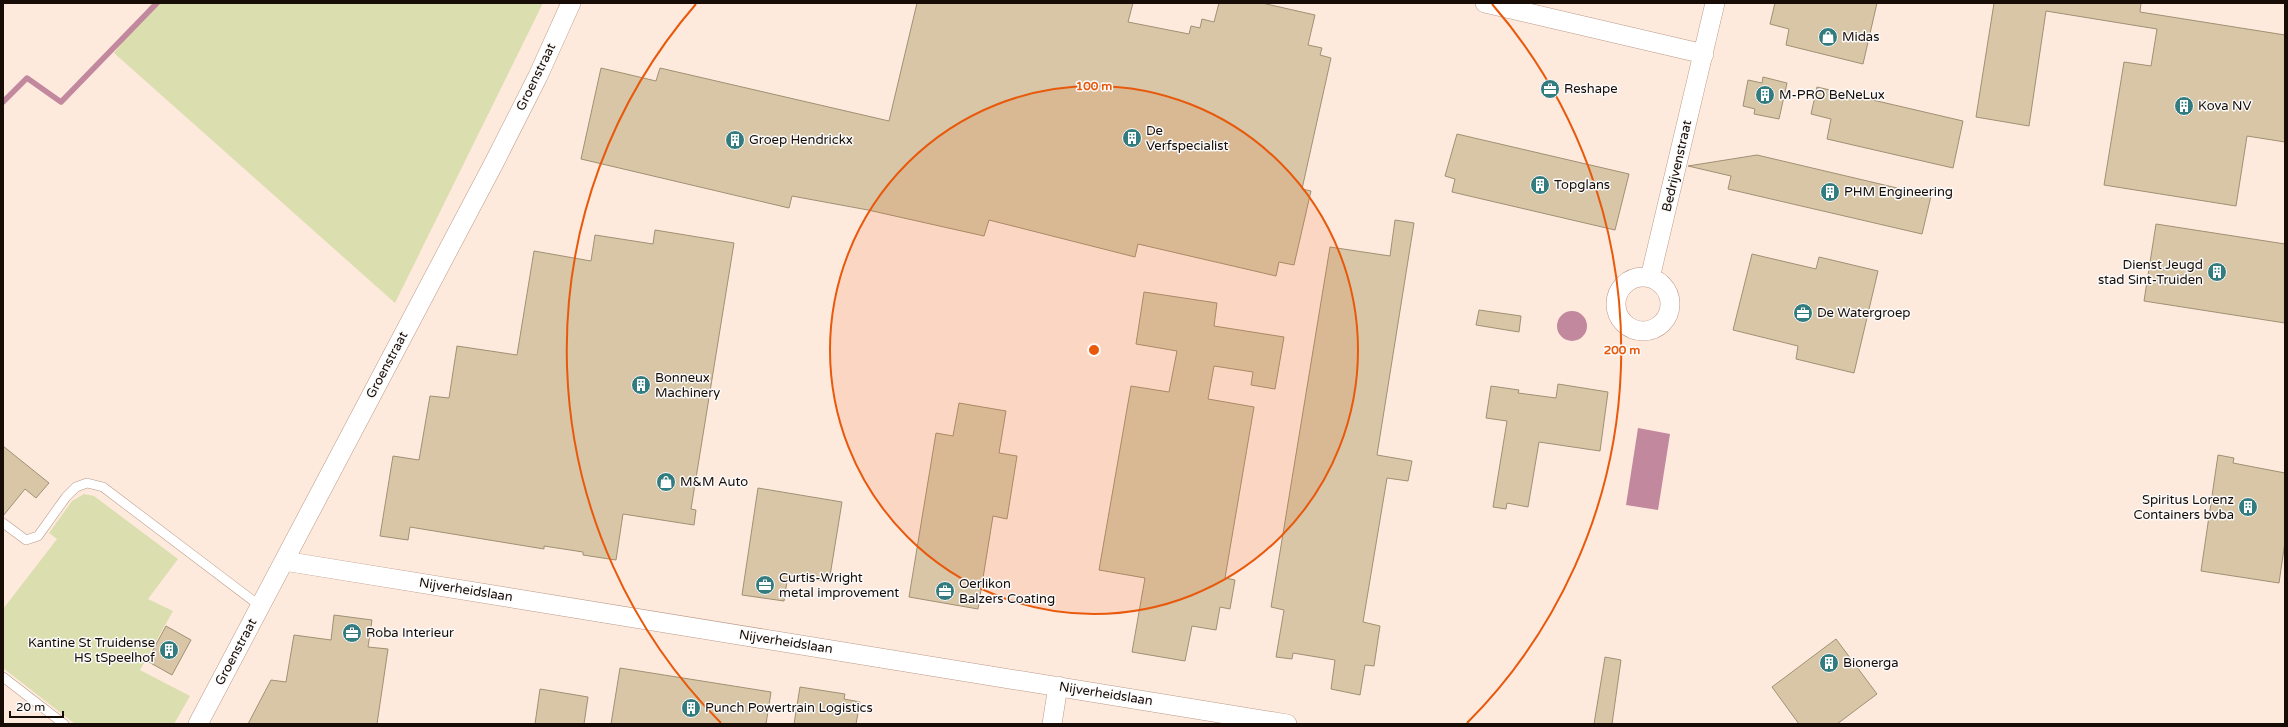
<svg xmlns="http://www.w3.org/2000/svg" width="2288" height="727" font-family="'Varela Round',sans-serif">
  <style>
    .green { fill: #dbdeaf }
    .water { fill: #c1889e }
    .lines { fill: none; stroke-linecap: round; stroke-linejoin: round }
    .stream { stroke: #c1889e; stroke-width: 5.5 }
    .building { fill: #d8c6a7; stroke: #a19073 }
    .service-casing { stroke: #ba9a87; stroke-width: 10 }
    .minor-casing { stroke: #ba9a87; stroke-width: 20 }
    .service { stroke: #fff; stroke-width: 9 }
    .minor { stroke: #fff; stroke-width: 19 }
    .ring { fill: none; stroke: #e8590c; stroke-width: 2 }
    .labels { text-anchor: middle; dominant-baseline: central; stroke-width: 3; stroke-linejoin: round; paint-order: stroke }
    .poi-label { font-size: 13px; fill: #170c06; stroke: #fbfbfb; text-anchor: start }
    .street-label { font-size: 13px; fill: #170c06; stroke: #fbfbfb }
    .centre { fill: #e8590c; stroke: #fbfbfb; stroke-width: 2 }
    .ring-label { font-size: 12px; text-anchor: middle; font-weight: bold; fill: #e8590c; stroke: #fbfbfb; stroke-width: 3; stroke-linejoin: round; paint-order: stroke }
  </style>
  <rect width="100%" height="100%" fill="#fee9dd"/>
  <path class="green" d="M152,3h391l-148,300 -281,-250z
    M84,494l10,2 84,63 -30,40 25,12 -33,59 50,26 -16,28h-99l-72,-56v-59l54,-70 -8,-6 23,-32z"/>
  <path class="water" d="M1557 326a15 15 0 1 1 30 0a15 15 0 1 1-30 0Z
    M1638,428l32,6 -12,76 -32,-5z"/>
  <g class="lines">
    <path class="stream" d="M3,102l24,-24 34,24 96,-99"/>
  </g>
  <path class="building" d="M917,3h216l-5,19 61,12 2,-8 9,2 2,-9 12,3 5,-19h43l53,12 -7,30 14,3 -2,7 11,3 -29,131 9,2 -17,74 -15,-3 -3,14 -138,-32 -3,13 -146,-37 -5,16 -116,-26 -76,-14 -3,12 -208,-49 20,-91 55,13 4,-13 229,53z
    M1775,3h102l-14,61 -77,-19 3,-16 -19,-5z
    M1994,3h147l-1,9 145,23v107l-38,-6 -11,70 -132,-21 20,-123 27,4 6,-37 -111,-18 -17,115 -53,-9z
    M1763,77l24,6 -8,36 -25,-5 1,-5 -12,-3 5,-26 14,3z
    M1817,87l146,34 -10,47 -126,-29 4,-20 -20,-5z
    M1457,134l172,40 -14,56 -163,-38 3,-13 -10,-3z
    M1757,155l174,41 -9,38 -194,-45 3,-13 -43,-10z
    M1395,220l19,3 -37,232 35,6 -4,20 -21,-3 -24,144 17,4 -6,40 -9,-1 -5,30 -29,-6 4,-29 -42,-7 -1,6 -16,-2 8,-47 -13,-3 59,-360 60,9z
    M2156,224l129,20v79l-141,-22z
    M655,230l79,13 -43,266 5,1 -2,15 -71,-11 -7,46 -33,-5v-3l-39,-6v3l-134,-22 -2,13 -28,-4 13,-80 26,4 11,-64 19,2 8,-52 60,9 17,-104 57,10 4,-26 58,9z
    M1752,254l64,15 3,-12 59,14 -24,102 -58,-14 2,-13 -65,-16z
    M1144,292l73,11 -3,23 70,11 -9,52 -24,-4 2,-13 -39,-6 -6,33 46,8 -29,171 10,2 -5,29 -10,-2 -4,23 -24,-4 -7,35 -53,-9 13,-74 -46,-8 32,-184 38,6 8,-41 -41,-7z
    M1479,310l42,6 -2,16 -43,-7z
    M1558,384l50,8 -8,59 -61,-9 -11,65 -21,-4 -1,6 -13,-2 14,-86 -21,-3 5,-32 28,4 -1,3 38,5z
    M959,403l47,8 -7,42 18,3 -10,63 -14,-3 -15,93 -69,-12 27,-164 17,3z
    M3,446l46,37 -13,15 -11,-9 -22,27z
    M2218,455l16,3 -1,5 52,10v69l-6,41 -78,-12z
    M758,488l84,14 -13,80 -41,-7 -4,26 -42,-6z
    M334,615l38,5 -4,27 20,2 -11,75h-129l23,-44 15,2 8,-47 37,5z
    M166,626l25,14 -19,35 -25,-14z
    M1836,639l41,55 -40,30h-38l-27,-37z
    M1605,657l16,3 -9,64h-18z
    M620,668l151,24 -5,32h-155z
    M800,687l45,7 -1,5 16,3 -4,22h-62z
    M540,689l48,8 -4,27h-49z"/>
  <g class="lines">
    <defs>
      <path id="service" d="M3,523l23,17 12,-4 28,-39 10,-10 11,-4 16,4 157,119
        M3,677l61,47"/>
      <path id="minor" d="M1485,3l219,51
        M1616 304a27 27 0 1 1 54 0a27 27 0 1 1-54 0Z
        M1650,278l65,-275
        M284,561l1003,163
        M198,724l296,-561 44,-87 33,-73
        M1052,724l6,-38"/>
    </defs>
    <use href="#service" class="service-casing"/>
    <use href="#minor" class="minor-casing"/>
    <use href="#service" class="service"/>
    <use href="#minor" class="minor"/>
  </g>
  <circle cx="1094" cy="350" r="264" fill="#e8590c" fill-opacity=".12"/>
  <g class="ring">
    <circle cx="1094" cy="350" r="264"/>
    <path d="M721 723A528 528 0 0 1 696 4M1492 4A528 528 0 0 1 1467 723"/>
  </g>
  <defs>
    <symbol id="shop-disc" viewBox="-11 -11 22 22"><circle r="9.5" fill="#327b7e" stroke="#fbfbfb"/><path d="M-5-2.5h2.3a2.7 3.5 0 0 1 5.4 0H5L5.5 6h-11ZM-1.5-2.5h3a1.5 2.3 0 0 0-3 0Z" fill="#fff"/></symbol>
    <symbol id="office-disc" viewBox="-11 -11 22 22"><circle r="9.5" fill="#327b7e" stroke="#fbfbfb"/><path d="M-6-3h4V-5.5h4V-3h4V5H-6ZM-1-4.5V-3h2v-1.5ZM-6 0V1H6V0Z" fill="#fff"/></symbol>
    <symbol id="building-disc" viewBox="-11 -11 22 22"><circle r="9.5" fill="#327b7e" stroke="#fbfbfb"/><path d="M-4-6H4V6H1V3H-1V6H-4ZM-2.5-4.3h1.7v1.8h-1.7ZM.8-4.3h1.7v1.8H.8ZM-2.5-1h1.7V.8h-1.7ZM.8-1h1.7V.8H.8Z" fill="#fff"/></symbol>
  </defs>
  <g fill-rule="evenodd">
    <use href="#shop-disc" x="1817" y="26" width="22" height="22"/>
    <use href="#office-disc" x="1539" y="78" width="22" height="22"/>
    <use href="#building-disc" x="1754" y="84" width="22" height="22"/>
    <use href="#building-disc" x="2173" y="95" width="22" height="22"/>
    <use href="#building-disc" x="1121" y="127" width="22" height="22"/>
    <use href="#building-disc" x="724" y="129" width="22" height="22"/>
    <use href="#building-disc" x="1529" y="174" width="22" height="22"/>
    <use href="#building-disc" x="1819" y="181" width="22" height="22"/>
    <use href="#building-disc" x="2206" y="261" width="22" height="22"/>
    <use href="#office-disc" x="1792" y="302" width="22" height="22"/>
    <use href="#building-disc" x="630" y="374" width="22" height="22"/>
    <use href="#shop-disc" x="655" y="471" width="22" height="22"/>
    <use href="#building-disc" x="2237" y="496" width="22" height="22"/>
    <use href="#office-disc" x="754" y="574" width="22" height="22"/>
    <use href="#office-disc" x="934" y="580" width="22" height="22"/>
    <use href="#office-disc" x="341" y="622" width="22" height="22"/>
    <use href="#building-disc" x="158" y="639" width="22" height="22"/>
    <use href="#building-disc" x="1818" y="652" width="22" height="22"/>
    <use href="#building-disc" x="680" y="697" width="22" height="22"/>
  </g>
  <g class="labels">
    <g class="poi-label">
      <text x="1842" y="37">Midas</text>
      <text x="1564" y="89">Reshape</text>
      <text x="1779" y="95">M-PRO BeNeLux</text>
      <text x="2198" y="106">Kova NV</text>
      <text x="1146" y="131">De<tspan x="1146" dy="15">Verfspecialist</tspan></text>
      <text x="749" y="140">Groep Hendrickx</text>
      <text x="1554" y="185">Topglans</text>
      <text x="1844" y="192">PHM Engineering</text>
      <text x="2203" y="265" text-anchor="end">Dienst Jeugd<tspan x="2203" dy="15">stad Sint-Truiden</tspan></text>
      <text x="1817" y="313">De Watergroep</text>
      <text x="655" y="378">Bonneux<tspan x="655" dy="15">Machinery</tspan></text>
      <text x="680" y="482">M&amp;M Auto</text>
      <text x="2234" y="500" text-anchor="end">Spiritus Lorenz<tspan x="2234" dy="15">Containers bvba</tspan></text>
      <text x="779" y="578">Curtis-Wright<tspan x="779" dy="15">metal improvement</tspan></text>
      <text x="959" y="584">Oerlikon<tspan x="959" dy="15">Balzers Coating</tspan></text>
      <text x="366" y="633">Roba Interieur</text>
      <text x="155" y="643" text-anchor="end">Kantine St Truidense<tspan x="155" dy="15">HS tSpeelhof</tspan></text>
      <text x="1843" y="663">Bionerga</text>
      <text x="705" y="708">Punch Powertrain Logistics</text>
    </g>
    <g class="street-label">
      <text transform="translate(536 77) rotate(-64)">Groenstraat</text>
      <text transform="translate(1677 166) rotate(-77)">Bedrijvenstraat</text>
      <text transform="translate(387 365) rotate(-62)">Groenstraat</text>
      <text transform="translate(466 590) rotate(9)">Nijverheidslaan</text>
      <text transform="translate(786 642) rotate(9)">Nijverheidslaan</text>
      <text transform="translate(236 652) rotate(-62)">Groenstraat</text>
      <text transform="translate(1106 694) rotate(9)">Nijverheidslaan</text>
    </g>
  </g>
  <circle cx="1094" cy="350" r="6" class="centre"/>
  <g class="ring-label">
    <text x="1094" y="90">100 m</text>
    <text x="1622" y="354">200 m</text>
  </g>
  <rect width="2288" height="727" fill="none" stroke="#170c06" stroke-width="8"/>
  <path d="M10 711v6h53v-6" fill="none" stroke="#170c06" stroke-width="2"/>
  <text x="16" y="711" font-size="12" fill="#170c06" stroke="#fbfbfb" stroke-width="3" paint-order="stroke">20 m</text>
</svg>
